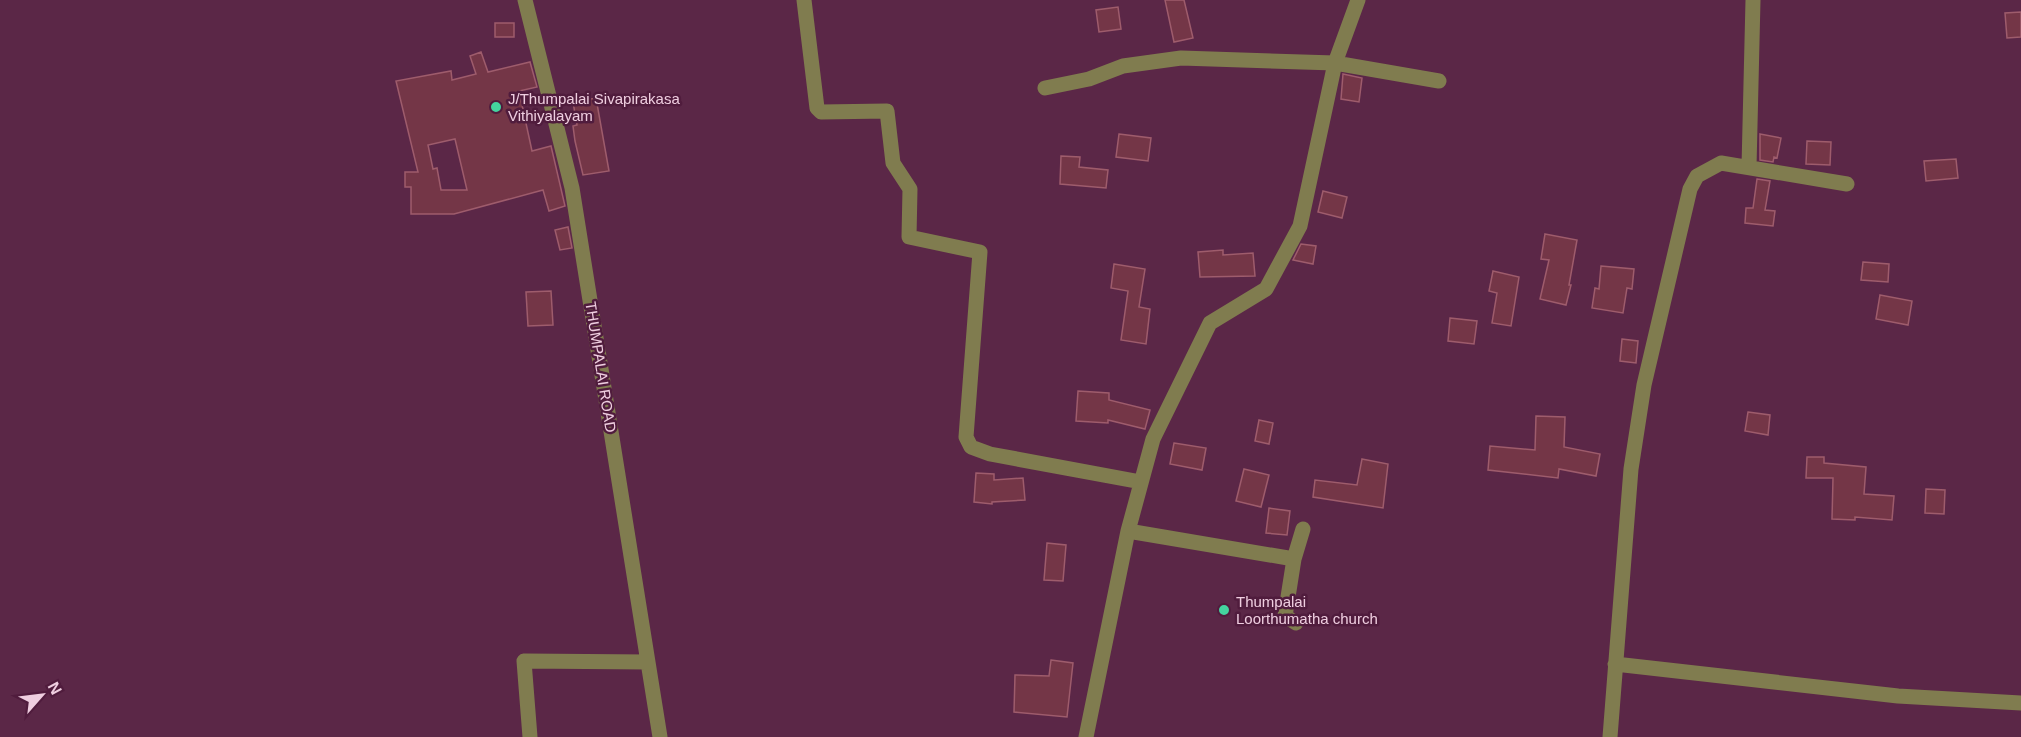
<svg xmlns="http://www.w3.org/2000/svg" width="2021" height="737" font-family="Helvetica,sans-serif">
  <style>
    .building { fill: #743647; stroke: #9e5c6c; stroke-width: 1.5; fill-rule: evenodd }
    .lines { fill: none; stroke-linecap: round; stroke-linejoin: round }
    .minor { stroke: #807c4f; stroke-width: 15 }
    .poi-dot { fill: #44d49f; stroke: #501c3d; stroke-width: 2 }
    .labels { text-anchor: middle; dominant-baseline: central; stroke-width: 5; stroke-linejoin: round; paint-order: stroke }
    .poi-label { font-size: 15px; fill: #efcee0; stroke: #501c3d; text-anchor: start }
    .street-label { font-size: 15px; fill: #efcee0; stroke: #501c3d }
  </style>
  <rect width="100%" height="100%" fill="#5b2747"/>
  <path class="building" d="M1165,0h19l9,38 -19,4z
    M1118,7l3,22 -22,3 -3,-22z
    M2021,12v25l-14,1 -2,-25z
    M495,23h19v14h-19z
    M481,52l7,20 42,-10 7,25 -18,4 13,60 19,-5 14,60 -16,5 -6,-21 -89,24h-43v-27h-6v-15h13l-22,-91 55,-10 1,9 24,-6 -6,-18zM455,139l12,51h-26l-4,-22 -4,1 -5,-24z
    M1343,74l19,4 -3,24 -18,-3z
    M596,98l13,73 -26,4 -8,-34 -2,-15 4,-1 -4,-23z
    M1119,134l32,4 -3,23 -32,-4z
    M1760,134l21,4 -4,20 -3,-1 -1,5 -13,-2z
    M1807,141l24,1 -1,23 -24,-1z
    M1061,156l19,1 -1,10 29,3 -2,18 -46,-4z
    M1956,159l2,19 -32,3 -2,-20z
    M1757,179l13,2 -5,29 10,1 -2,15 -28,-3 1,-15h7z
    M1323,191l24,6 -5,21 -24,-6z
    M568,227l4,21 -12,2 -5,-20z
    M1545,234l32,6 -8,45h2l-5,20 -26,-6 9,-39 -8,-1z
    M1301,244l15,2 -3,18 -20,-4z
    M1223,250v5l30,-2 2,23 -55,1 -2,-25z
    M1863,262l26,2 -1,18 -27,-2z
    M1114,264l31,5 -6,38 11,2 -4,35 -25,-4 7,-49 -17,-3z
    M1601,266l33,3 -2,20 -5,-1 -4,25 -31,-5 3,-20 4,1z
    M1493,271l26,6 -8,49 -19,-3 5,-30 -8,-2z
    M551,291l2,34 -25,1 -2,-34z
    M1880,295l32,6 -4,24 -32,-6z
    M1450,318l27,3 -3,23 -26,-3z
    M1622,339l16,2 -2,22 -16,-2z
    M1078,391l31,2v7l41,10 -5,19 -37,-9v3l-32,-2z
    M1748,412l22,3 -2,20 -23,-4z
    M1536,416l29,1 -1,30 36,7 -4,22 -37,-7 -1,9 -70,-8 2,-24 45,4z
    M1259,420l14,3 -4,21 -14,-3z
    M1174,443l32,5 -4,22 -32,-6z
    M1807,457h17v6l42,4 -2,27 30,2 -2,24 -37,-3v3l-23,-1 1,-41h-27z
    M1362,459l26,5 -5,44 -70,-11 2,-17 42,5z
    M1244,469l25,6 -8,32 -25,-6z
    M976,473l18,1v6l29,-2 2,22 -33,2v2l-18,-2z
    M1926,489l19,1 -1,24 -19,-1z
    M1269,508l21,3 -3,24 -21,-2z
    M1047,543l19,2 -3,36 -19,-1z
    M1051,660l22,3 -6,54 -53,-5 1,-37 34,1z"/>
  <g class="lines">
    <path class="minor" d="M525,0l47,188 88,549
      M804,0l13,108 4,4 66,-1 6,52 17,26 -1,48 71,15 -14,185 5,10 19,7 151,28
      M1045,88l44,-9 34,-13 58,-8 154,5 104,18
      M1749,167l4,-167
      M1128,531l166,28
      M1296,623l-11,-7 9,-57 9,-30
      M1615,664l283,32 123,7
      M530,737l-6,-76 124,1
      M1086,737l42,-206 25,-92 57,-116 56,-34 34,-63 35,-163 23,-63
      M1610,737l21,-268 13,-84 46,-196 7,-13 24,-13 126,21"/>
  </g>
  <g class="poi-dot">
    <circle cx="496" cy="107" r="6"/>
    <circle cx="1224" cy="610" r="6"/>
  </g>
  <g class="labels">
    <g class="poi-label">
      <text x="508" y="98">J/Thumpalai Sivapirakasa<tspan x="508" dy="17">Vithiyalayam</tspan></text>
      <text x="1236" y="601">Thumpalai<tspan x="1236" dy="17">Loorthumatha church</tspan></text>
    </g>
    <g class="street-label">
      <text transform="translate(601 367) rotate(81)">THUMPALAI ROAD</text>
    </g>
  </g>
  <g transform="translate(42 695) rotate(62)" stroke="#501c3d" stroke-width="4.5" paint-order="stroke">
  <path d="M0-4.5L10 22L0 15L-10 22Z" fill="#efcee0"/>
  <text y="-9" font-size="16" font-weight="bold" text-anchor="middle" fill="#efcee0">N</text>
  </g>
</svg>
